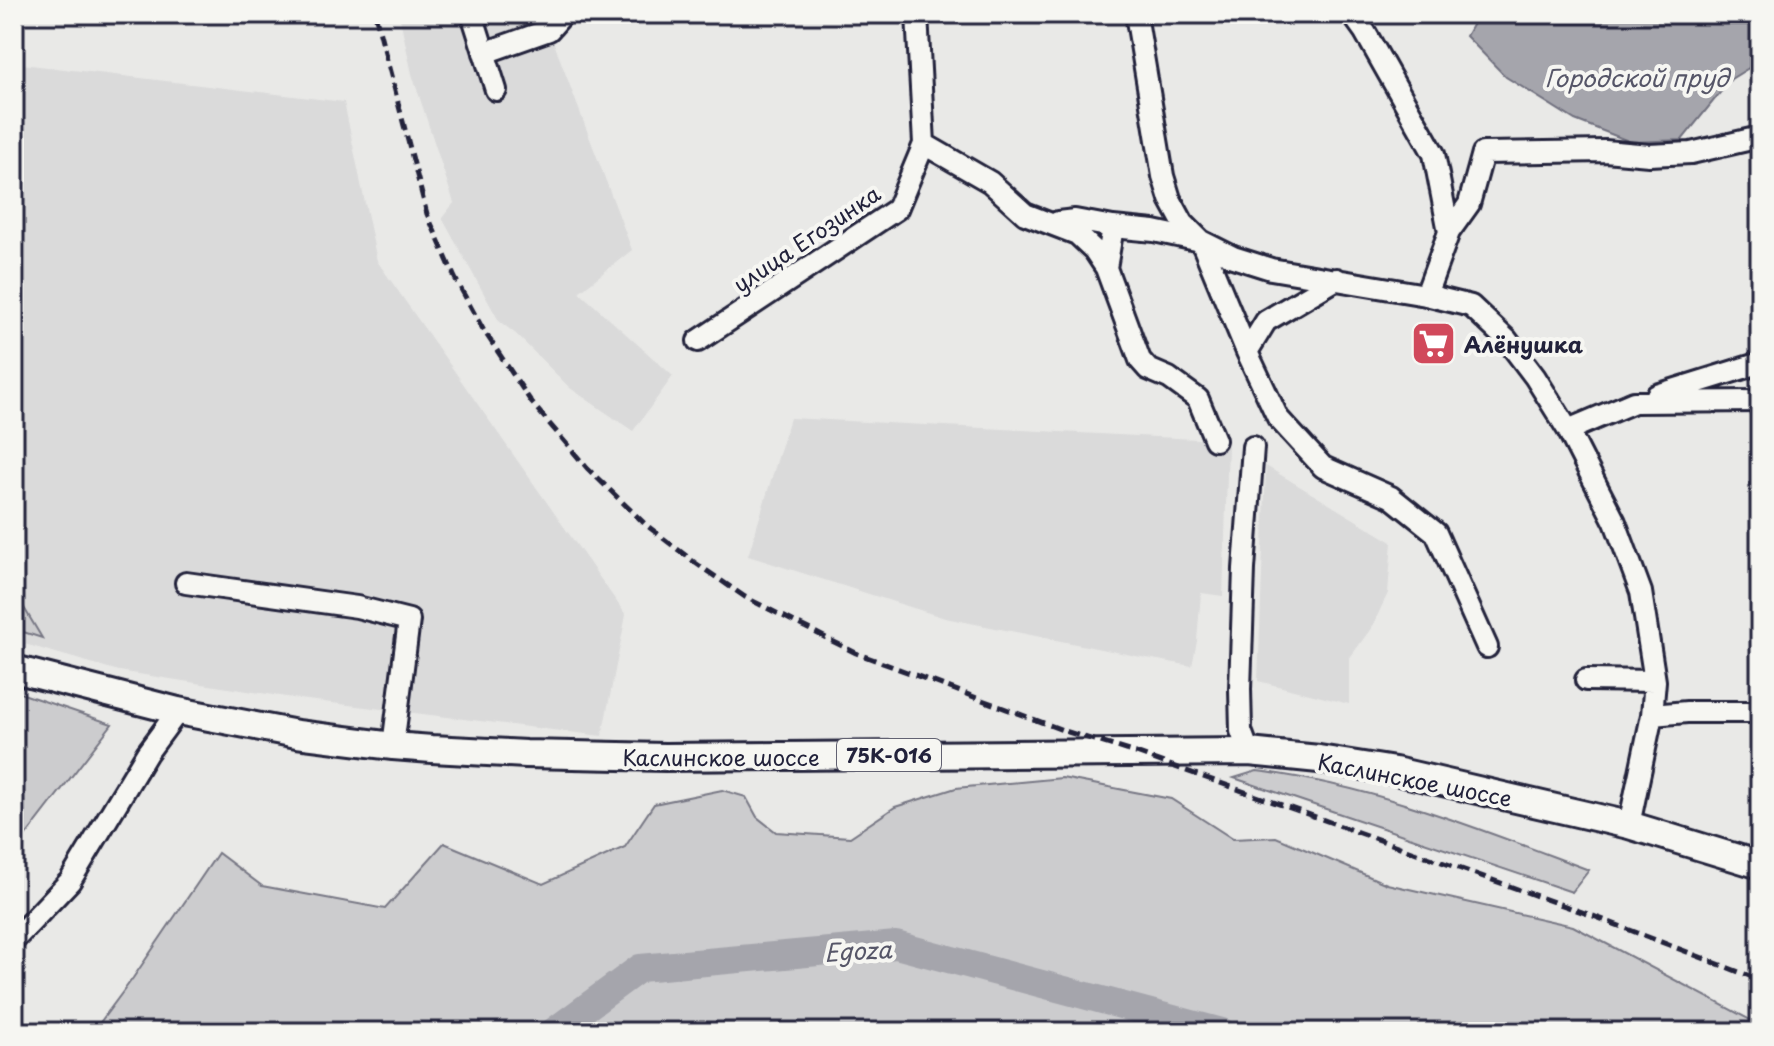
<svg xmlns="http://www.w3.org/2000/svg" width="1774" height="1046" font-family="'Playpen Sans',sans-serif">
  <style>
    .built { fill: #dadada }
    .green { fill: #ccccce; stroke: #777784; stroke-width: 2 }
    .water { fill: #a5a5ac; stroke: #71717f; stroke-width: 2 }
    .lines { fill: none; stroke-linecap: round; stroke-linejoin: round }
    .river { stroke: #a5a5ac; stroke-width: 28 }
    .minor-casing { stroke: #22223b; stroke-width: 26 }
    .major-casing { stroke: #22223b; stroke-width: 32 }
    .minor { stroke: #f6f6f2; stroke-width: 20 }
    .major { stroke: #f6f6f2; stroke-width: 26 }
    .rail { stroke: #22223b; stroke-width: 5; stroke-dasharray: 12 6; stroke-linecap: butt }
    .labels { text-anchor: middle; dominant-baseline: central; stroke-width: 8; stroke-linejoin: round; paint-order: stroke }
    .shield { fill: #f6f6f2; stroke: #626272; stroke-width: 2 }
    .shield-label { font-size: 20px; font-weight: bold; fill: #22223b }
    .street-label { font-size: 22px; fill: #22223b; stroke: #f6f6f2 }
    .poi-label { font-size: 22px; font-weight: bold; fill: #22223b; stroke: #f6f6f2; text-anchor: start }
    .water-label { font-size: 24px; font-style: italic; fill: #565668; stroke: #f6f6f2 }
  </style>
  <rect width="100%" height="100%" fill="#e9e9e7"/>
  <filter id="ink" filterUnits="userSpaceOnUse"><feTurbulence type="fractalNoise" baseFrequency=".0125" numOctaves="2"/><feDisplacementMap in="SourceGraphic" scale="16" xChannelSelector="R" yChannelSelector="G"/><feConvolveMatrix kernelMatrix="1 2 1 2 8 2 1 2 1" color-interpolation-filters="sRGB"/></filter>
  <g filter="url(#ink)">
    <path class="built" d="M399,14h147l3,16 83,220 -53,42 94,84 -40,55 -63,-43 -54,-54 -17,-13 -57,-103 12,-15 -42,-129z
      M22,64l322,38 33,159 249,354 -24,121 -303,-37 -180,-28 -105,-30v-561z
      M790,418l425,22 13,6 -5,150 -22,-3 -4,48 -5,25 -51,-9 -196,-39 -197,-62z
      M1266,466l126,76 -4,51 -16,34 -23,32v45l-91,-23z"/>
    <path class="green" d="M14,591l28,47 -28,-9z
      M14,691l98,33 -98,127z
      M1257,771c115,14 225,59 332,99l-17,22 -338,-114z
      M1062,778l109,21 62,40 43,-2 111,47 186,42 187,99v7h-1667l40,-54 85,-125 44,33 123,23 59,-66 99,41 82,-37 29,-43 68,-14 24,7 11,20 19,15 74,5 45,-30 61,-19z"/>
    <path class="water" d="M1478,14h282v47l-29,18 -49,61 -51,2 -56,-22 -69,-43 -40,-41z"/>
    <g class="lines">
      <path class="river" d="M553,1032l87,-64 256,-23 326,87"/>
      <defs>
        <path id="minor" d="M472,14l24,76
          M1136,14l27,162 7,23 13,24 18,18 46,111 31,66 45,49 68,30 45,36 51,114
          M1352,14l13,18 69,122 15,78 20,-28 14,-51 122,-2 44,4 42,-2 69,-16
          M484,53l65,-23 14,-16
          M924,144l66,38 35,32 52,20 17,16 12,18 34,92 8,9 21,9 29,21 17,41
          M1058,222l17,-2 38,7
          M1106,268l7,-41 41,4 47,10 32,16 38,12 155,26 45,11 36,34 28,37 33,53 47,92 26,70 14,89 -3,34 -23,110
          M1426,295l23,-63
          M698,341l199,-132 27,-65 -7,-130
          M1247,352l19,-31 71,-42
          M1657,395l103,-32
          M1568,430l66,-28 126,-1
          M186,583l171,24 52,13 -16,126
          M1586,680l69,1
          M1652,715l35,-3h73
          M1249,752l-8,-21 -1,-42 4,-120 9,-122
          M14,940l56,-59 77,-128 31,-42"/>
        <path id="major" d="M14,669l164,42 119,23 96,12 39,3 94,5 139,3 584,-5 70,7 76,12 234,54 131,40"/>
      </defs>
      <use href="#minor" class="minor-casing"/>
      <use href="#major" class="major-casing"/>
      <use href="#minor" class="minor"/>
      <use href="#major" class="major"/>
      <path class="rail" d="M375,14l52,200 28,64 29,53 48,72 55,65 58,56 49,38 51,35 111,56 212,79 68,21 460,164 164,63"/>
    </g>
  </g>
  <defs>
    <symbol id="supermarket-square" viewBox="-11 -11 22 22"><rect x="-9" y="-9" width="18" height="18" rx="4" fill="#d1495b" stroke="#f6f6f2"/><path d="M-6-5.5h2.5l.6 2H6L4.5 2H-2.5L-4.4-4H-6ZM-1.5 3.2a1.3 1.3 0 1 0 .1 0ZM3 3.2a1.3 1.3 0 1 0 .1 0Z" fill="#fff"/></symbol>
  </defs>
  <g fill-rule="evenodd">
    <use href="#supermarket-square" x="1408" y="318" width="51" height="51"/>
  </g>
  <g class="labels">
    <rect class="shield" x="837" y="739" width="104" height="32" rx="6"/>
    <g class="shield-label">
      <text x="889" y="755">75К-016</text>
    </g>
    <g class="street-label">
      <text transform="translate(806 238) rotate(-34)">улица Егозинка</text>
      <text x="721" y="756">Каслинское шоссе</text>
      <text transform="translate(1415 779) rotate(11)">Каслинское шоссе</text>
    </g>
    <g class="poi-label">
      <text x="1464" y="343">Алёнушка</text>
    </g>
    <g class="water-label">
      <text x="1637" y="77">Городской пруд</text>
      <text transform="translate(858 950) rotate(-3)">Egoza</text>
    </g>
  </g>
  <rect width="1774" height="1046" fill="none" stroke="#f6f6f2" stroke-width="48"/>
  <rect x="24" y="24" width="1726" height="998" fill="none" stroke="#22223b" stroke-width="3" filter="url(#ink)"/>
</svg>
